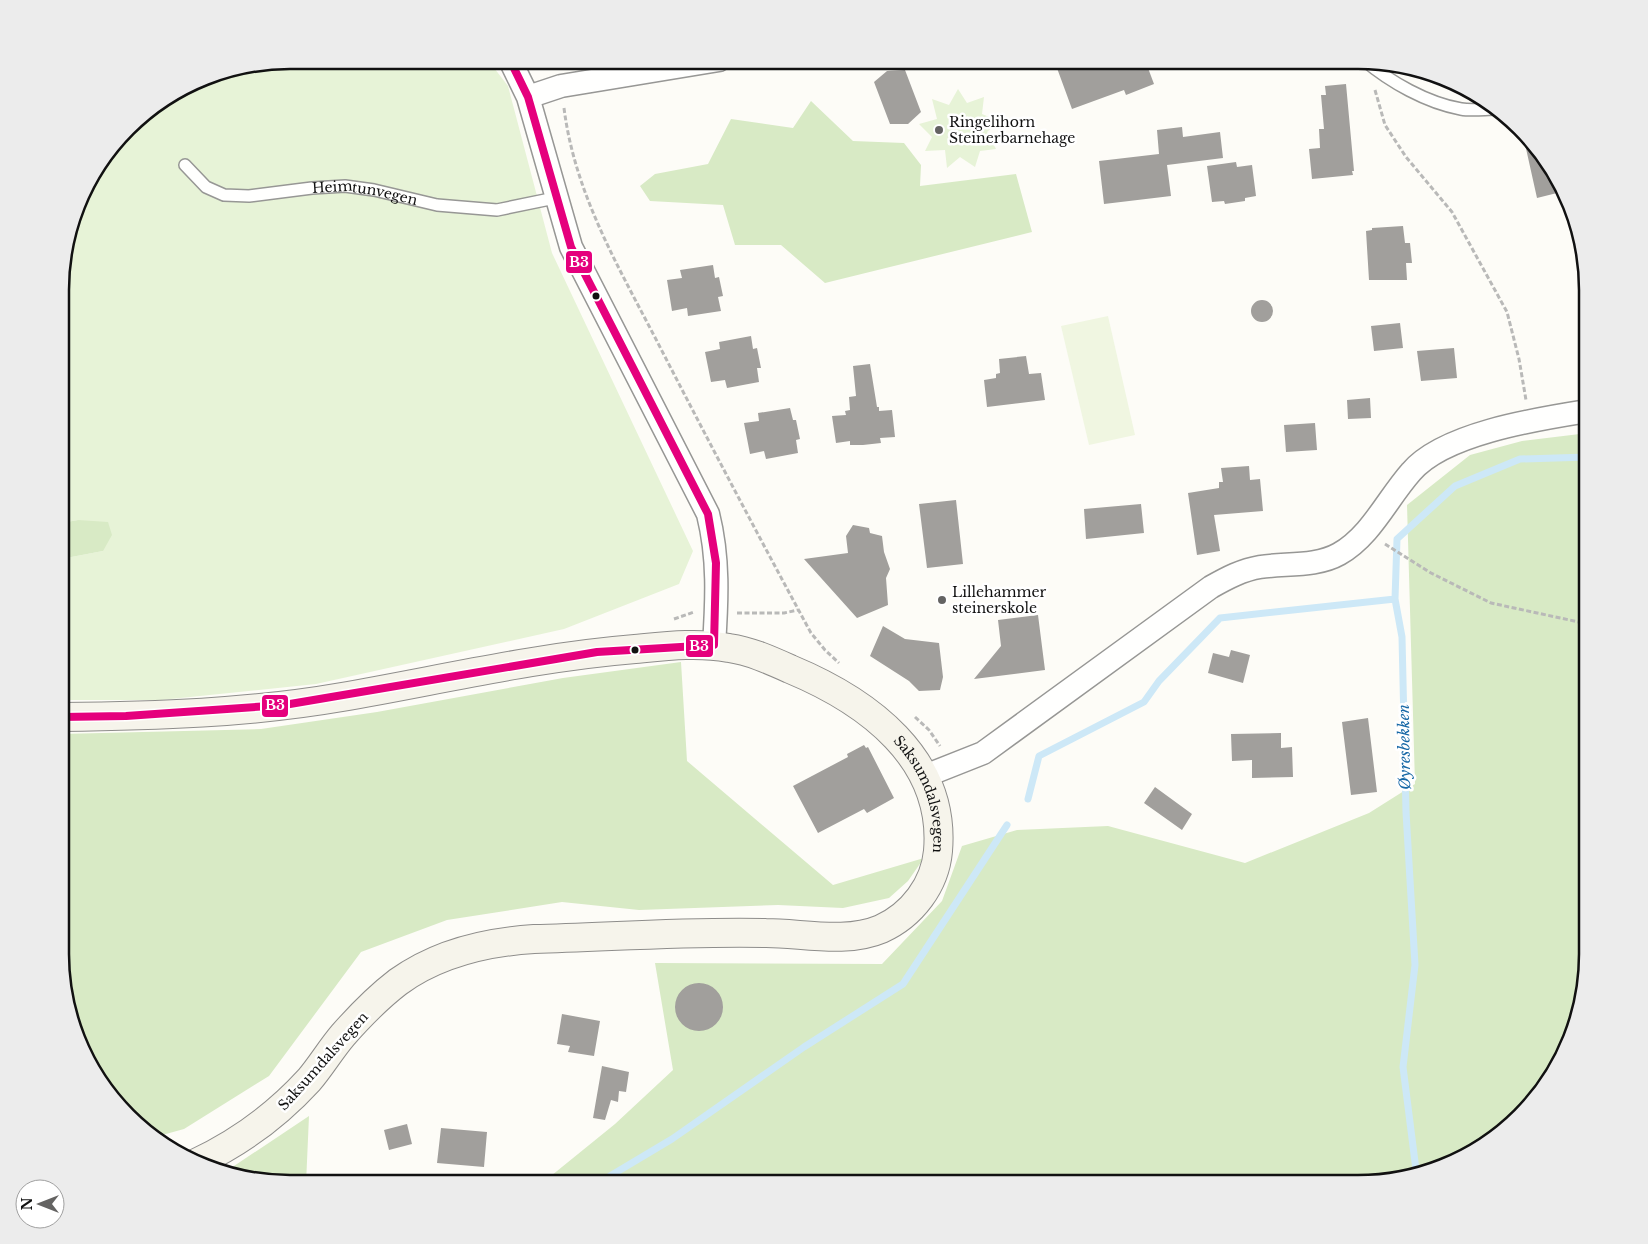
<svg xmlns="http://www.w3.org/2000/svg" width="1648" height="1244" font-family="'Libre Baskerville',serif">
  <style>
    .green { fill: #e7f3d7 }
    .forest { fill: #d8eac5 }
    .pitch { fill: #f0f6e1 }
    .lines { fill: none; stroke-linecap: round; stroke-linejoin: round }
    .stream { stroke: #cde8f7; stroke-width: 7 }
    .building { fill: #a19f9c }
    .service-casing { stroke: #979795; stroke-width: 14 }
    .minor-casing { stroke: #979795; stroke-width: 25 }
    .secondary-casing { stroke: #8e8d8b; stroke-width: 30 }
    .path { stroke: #b9b9b8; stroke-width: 3; stroke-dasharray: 5 2.5; stroke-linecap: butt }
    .service { stroke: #fffffe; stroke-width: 11 }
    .minor { stroke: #fffffe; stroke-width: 22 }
    .secondary { stroke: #f6f4eb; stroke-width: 28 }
    .bus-1-casing { stroke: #fff; stroke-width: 11 }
    .bus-1 { stroke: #e5007d; stroke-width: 8 }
    .poi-dot { fill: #646362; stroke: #fff; stroke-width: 2 }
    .bus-dot { fill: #111; stroke: #fff; stroke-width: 2 }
    .labels { text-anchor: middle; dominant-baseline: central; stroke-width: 5; stroke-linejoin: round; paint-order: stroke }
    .poi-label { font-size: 14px; fill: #111; stroke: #fff; text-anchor: start }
    .street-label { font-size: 14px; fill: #111; stroke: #fff }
    .water-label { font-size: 15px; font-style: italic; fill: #1768a6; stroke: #fff }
    .rim { fill: none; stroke: #111; stroke-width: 2.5 }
    .line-badge { stroke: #fff; stroke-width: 2 }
    .badge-label { font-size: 14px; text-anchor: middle; font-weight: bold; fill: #fff }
  </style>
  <rect width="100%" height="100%" fill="#fdfcf7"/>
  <path class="green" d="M290,60h198l20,26 44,167 141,298 -14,33 -115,45 -248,55 -155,16h-100v-141l42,-8 -25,-31 -17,3 1,-263 29,-85 48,-58 77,-45z
    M958,89l9,14 17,-6 -2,17 17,7 -12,11 9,17 -16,2 -5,16 -15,-10 -13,11 -2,-18 -20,1 7,-14 -13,-13 18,-5 -5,-20 17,6z"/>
  <path class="forest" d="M811,101l42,40 51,2 17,22 -1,21 96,-12 16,58 -207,51 -44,-38h-46l-12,-40 -73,-4 -10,-15 15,-12 53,-10 23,-45 62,9z
    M1588,433l-1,536 -17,73 -39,63 -72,55 -101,24h-817l74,-60 58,-54 -18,-107 227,1 60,-63 20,-55 55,-16 91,-4 137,37 124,-50 46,-29 -8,-279 63,-50 52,-14z
    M78,520l30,2 4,13 -9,16 -42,8v-36z
    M681,662l6,99 146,124 91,-27 -16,23 -19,17 -46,10 -65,-3 -139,5 -77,-8 -115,18 -86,32 -92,124 -85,53 -29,8 -16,-10 -55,-71 -23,-87v-235l200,-5 116,-17 186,-34z
    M309,1116l-3,68h-31l-50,-12z"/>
  <path class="pitch" d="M1108,316l27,119 -46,10 -28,-119z"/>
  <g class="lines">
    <path class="stream" d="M1028,799l11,-43 105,-54 15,-21 61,-63 175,-19
      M1416,1170l-13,-103 12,-102 -9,-153 -4,-175 -7,-38 2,-60 58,-53 65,-27 68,-2
      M607,1184l3,-8 62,-37 132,-92 99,-63 104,-159"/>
  </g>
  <path class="building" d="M1054,60h91l9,24 -28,11 -2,-5 -52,19z
    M905,70l16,42 -13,12h-18l-16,-42 13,-11z
    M1346,84l8,87h-2l1,4 -41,4 -3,-30 11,-1 -1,-19h5l-3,-34h5l-1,-9z
    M1182,127l1,10 37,-5 3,26 -56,7 4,31 -67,8 -5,-43 60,-7 -2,-24z
    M1523,135l41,54 1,2 -28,7z
    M1236,162l1,5 15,-2 4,31 -11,2v3l-20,3 -1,-3 -12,1 -5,-36z
    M1403,226l2,17h5l2,20h-6l1,17h-38l-3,-49 6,-1v-2z
    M713,265l2,13 4,-1 4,19 -5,1 3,14 -33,5 -1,-8 -15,3 -5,-31 15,-2 -2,-8z
    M1251 311a11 11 0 1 1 22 0a11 11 0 1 1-22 0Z
    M1400,323l3,25 -29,3 -3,-25z
    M751,336l2,13 4,-1 4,20h-4l2,14 -32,6 -2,-8 -14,2 -6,-30 15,-3 -1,-7z
    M1454,348l3,30 -36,3 -4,-30z
    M1026,356l3,18 12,-1 4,27 -58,7 -3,-27 12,-2v-4l4,-1 -1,-14z
    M870,364l7,43h2v4l13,-1 3,27 -15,1 1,5 -18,2h-13v-4l-14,2 -4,-27 14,-1 -1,-4 5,-1 -1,-13 7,-1 -3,-30z
    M1370,398l1,20 -23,1 -1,-19z
    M790,408l3,12h3l4,19 -4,1 2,13 -32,6 -2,-8 -14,3 -6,-31 15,-2 -1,-8z
    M1315,423l2,27 -31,2 -2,-27z
    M1249,466l1,14 10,-1 3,32 -49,4 6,36 -23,4 -9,-62 31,-5v-6h4l-2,-14z
    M956,500l7,64 -36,4 -8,-64z
    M1141,504l3,29 -58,6 -2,-30z
    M853,525l16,3 1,5 12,3 2,16 6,17 -4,9 2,27 -31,13 -53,-59 44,-6 -2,-17z
    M1038,615l7,55 -71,9 27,-33 -3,-26z
    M883,626l22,13 34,4 4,34 -3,13 -21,1 -10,-10 -39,-25z
    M1231,650l19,5 -7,28 -35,-10 5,-20 16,4z
    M1368,718l9,74 -26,3 -9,-73z
    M1281,733v15l11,-1 1,30 -41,1v-18l-20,1 -1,-27z
    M864,745l2,3 2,-1 26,51 -27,15 -3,-4 -46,24 -25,-47 55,-29 -1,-3z
    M1155,787l37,27 -10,16 -38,-27z
    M675 1007a24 24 0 1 1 48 0a24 24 0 1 1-48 0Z
    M562,1014l38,7 -6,35 -26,-4 2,-6 -13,-2z
    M602,1066l27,6 -3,20 -7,-1 -1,11 -7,-2 -6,20 -12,-2z
    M407,1124l5,20 -23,6 -5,-20z
    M441,1128l46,4 -3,35 -47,-4z"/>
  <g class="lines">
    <defs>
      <g id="service">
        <path d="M627,60l3,15"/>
        <path d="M1364,60c26,22 63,43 97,49 11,2 24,0 36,0"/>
        <path id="s1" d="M185,165l21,22 18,8 25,1 63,-8 33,-2 29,4 63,15 60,5 58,-12"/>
      </g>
      <path id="minor" d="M510,60l18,37 43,150 137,267c11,44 9,86 6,131
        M528,97l33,-11 158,-26
        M925,776l58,-23 228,-166c16,-9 31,-17 49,-20 25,-4 56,0 79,-13 32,-18 48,-55 72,-82 33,-39 127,-53 177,-61"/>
      <g id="secondary">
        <path id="s2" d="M61,717c94,-1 189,-4 281,-20 98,-17 194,-40 293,-48 31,-3 63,-7 94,-1 21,3 41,12 61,21 77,32 156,89 148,182 -3,34 -26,64 -57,78 -35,15 -79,4 -115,4 -77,-2 -155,4 -232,6 -48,3 -96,14 -136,43 -17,13 -40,36 -55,53 -12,14 -22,31 -34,45 -33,36 -68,62 -113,83"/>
      </g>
    </defs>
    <use href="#service" class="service-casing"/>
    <use href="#minor" class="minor-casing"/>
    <use href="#secondary" class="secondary-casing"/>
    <path class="path" d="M1375,90l10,35 21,32 46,55 55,100 12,47 7,41
      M564,108c11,88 57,163 97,241 49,95 99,190 150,284l14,17 14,13
      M1385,544l46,29 60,30 97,21
      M737,613h47l14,-3
      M674,619l20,-7
      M915,717l14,13 11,16"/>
    <use href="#service" class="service"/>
    <use href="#minor" class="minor"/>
    <use href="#secondary" class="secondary"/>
    <defs>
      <path id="bus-1" d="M61,717l65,-1 158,-11 313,-53 117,-7 2,-82 -8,-49 -137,-267 -43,-150 -18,-37"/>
    </defs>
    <use href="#bus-1" class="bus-1-casing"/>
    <use href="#bus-1" class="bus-1"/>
  </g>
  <g class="poi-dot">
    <circle cx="939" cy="130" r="5"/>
    <circle cx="942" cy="600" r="5"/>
  </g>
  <g class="bus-dot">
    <circle cx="596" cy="296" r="4.5"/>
    <circle cx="635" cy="650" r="4.5"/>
  </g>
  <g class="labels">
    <g class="poi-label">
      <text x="949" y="122">Ringelihorn<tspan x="949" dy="16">Steinerbarnehage</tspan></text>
      <text x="952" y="592">Lillehammer<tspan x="952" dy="16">steinerskole</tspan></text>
    </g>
    <g class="street-label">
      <text stroke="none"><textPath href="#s1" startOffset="192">Heimtunvegen</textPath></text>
      <text stroke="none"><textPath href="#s2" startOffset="929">Saksumdalsvegen</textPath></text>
      <text transform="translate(323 1061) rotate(-48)">Saksumdalsvegen</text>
    </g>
    <g class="water-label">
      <text transform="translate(1404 747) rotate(-91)">Øyresbekken</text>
    </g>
  </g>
  <path d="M0 0H1648V1244H0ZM290 69H1358A221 221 0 0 1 1579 290V954A221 221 0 0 1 1358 1175H290A221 221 0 0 1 69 954V290A221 221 0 0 1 290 69Z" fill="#ececec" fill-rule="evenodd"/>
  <path class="rim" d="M290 69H1358A221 221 0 0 1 1579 290V954A221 221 0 0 1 1358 1175H290A221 221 0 0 1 69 954V290A221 221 0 0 1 290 69Z"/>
  <g class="line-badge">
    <rect x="565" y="250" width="28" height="24" rx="5" fill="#e5007d"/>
    <rect x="685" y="634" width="29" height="24" rx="5" fill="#e5007d"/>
    <rect x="261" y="694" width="28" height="24" rx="5" fill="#e5007d"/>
  </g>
  <g class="badge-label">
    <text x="579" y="267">B3</text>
    <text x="699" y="651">B3</text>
    <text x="275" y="710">B3</text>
  </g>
  <g transform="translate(40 1204) rotate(270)"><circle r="24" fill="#ffffff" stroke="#a0a0a0"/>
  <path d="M0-4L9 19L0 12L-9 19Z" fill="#646362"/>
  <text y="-8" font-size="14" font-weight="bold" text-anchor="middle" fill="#111111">N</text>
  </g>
</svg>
